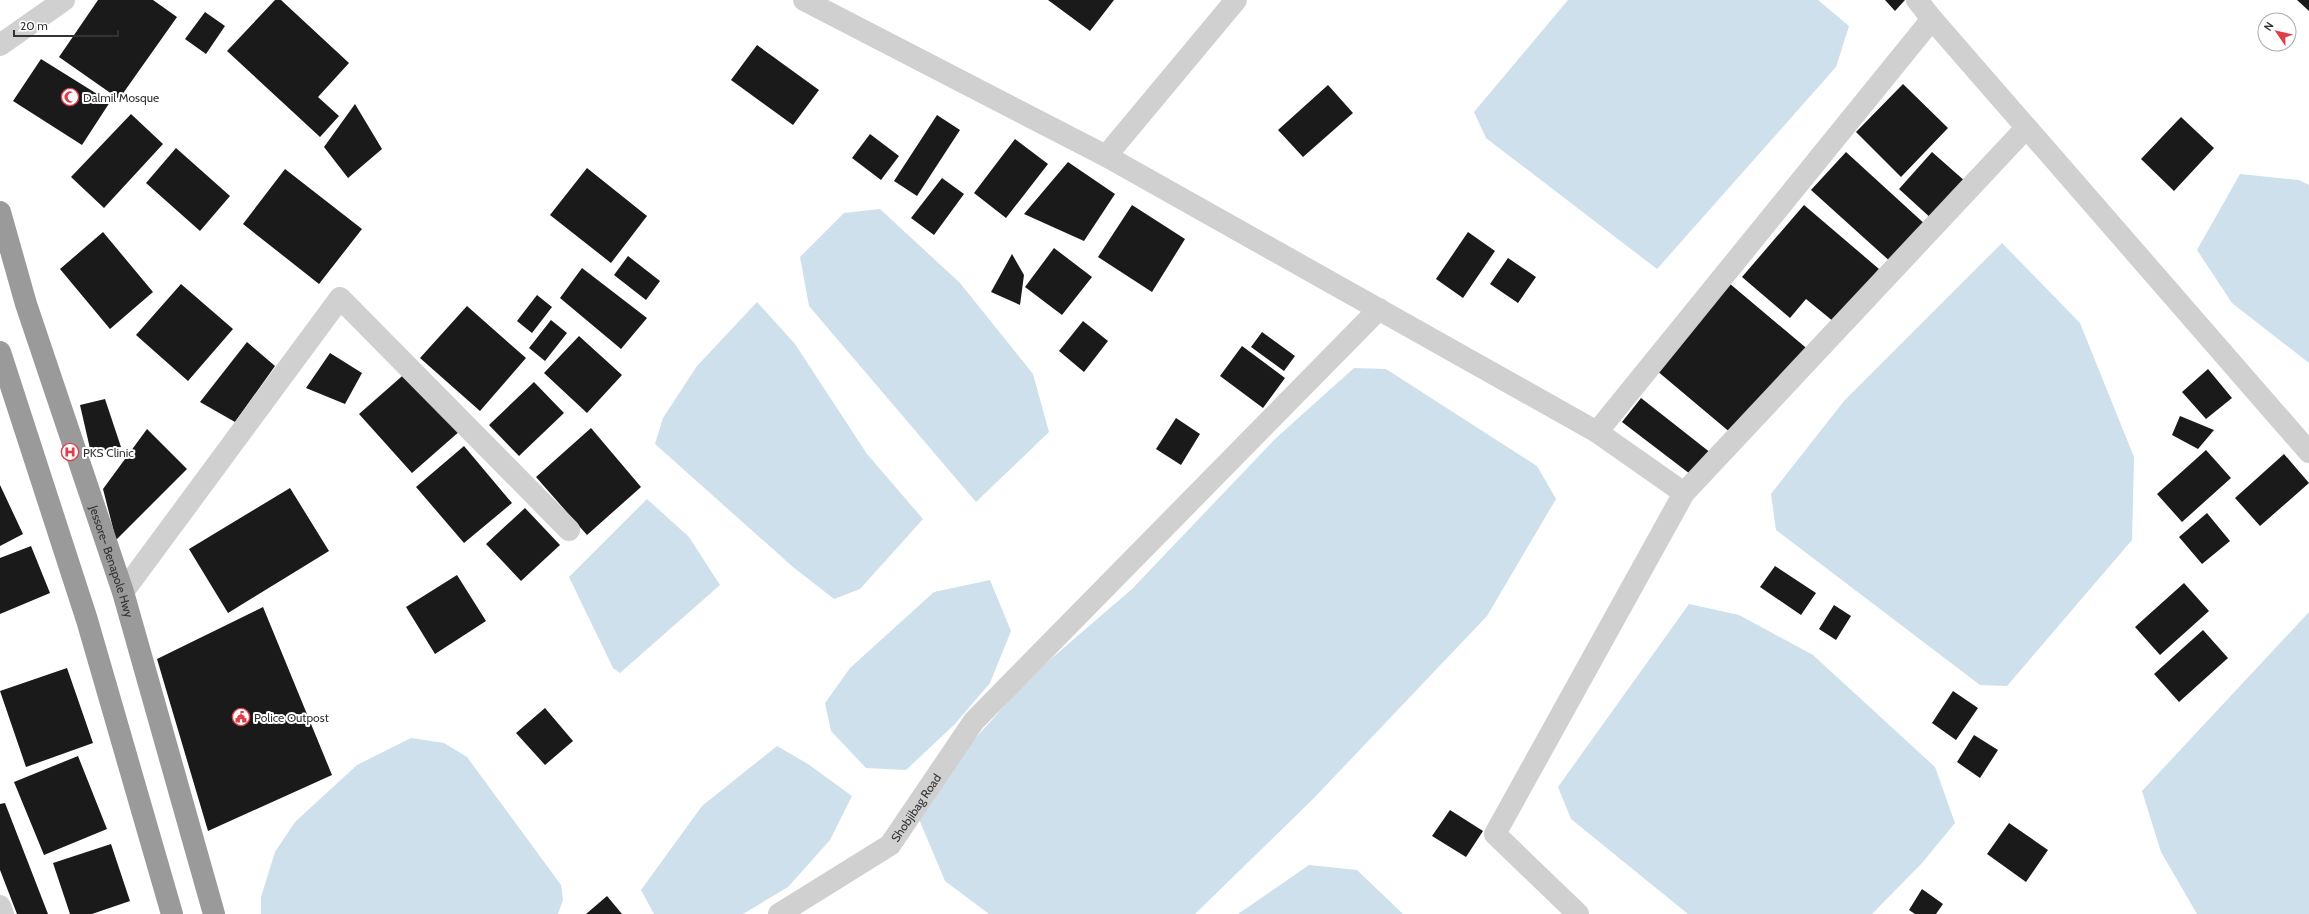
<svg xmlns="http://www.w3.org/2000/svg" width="2309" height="914" font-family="Cabin,sans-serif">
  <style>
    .water { fill: #cde0eb }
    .building { fill: #1a1a1a }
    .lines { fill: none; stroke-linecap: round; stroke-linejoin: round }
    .minor { stroke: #d0d0d0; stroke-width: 22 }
    .highway { stroke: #9a9a9a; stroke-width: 22 }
    .labels { text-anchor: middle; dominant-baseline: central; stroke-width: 4; stroke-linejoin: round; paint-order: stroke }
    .poi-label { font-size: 12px; fill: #333; stroke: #fff; text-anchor: start }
    .street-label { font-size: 12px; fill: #333; stroke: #fff }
  </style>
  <rect width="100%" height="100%" fill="#fff"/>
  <path class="water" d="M1568,0h250l31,26 -13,41 -179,202 -171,-131 -12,-26z
    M2240,174l59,6 10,5v178l-77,-60 -35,-53z
    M880,209l80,74 73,91 16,58 -73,70 -167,-196 -9,-49 44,-44z
    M2002,243l78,80 54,134 -2,83 -125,146 -27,-1 -204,-155 -5,-36 73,-93z
    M757,302l38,42 72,110 56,65 -63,70 -26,10 -41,-32 -138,-123 8,-26 34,-52z
    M1354,368l32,1 151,97 19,33 -69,117 -173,182 -119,116h-206l-44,-33 -29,-69 25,-35 89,-100 102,-88 143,-150z
    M647,499l42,38 31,48 -100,88 -7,-5 -44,-91z
    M990,580l21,51 -21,52 -35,41 -49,46 -40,-2 -35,-37 -6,-28 25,-35 84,-76z
    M1689,604l50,11 74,40 122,112 20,56 -33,40 -50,51h-184l-117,-95 -13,-32z
    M2309,612v302h-112l-36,-62 -19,-61z
    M411,738l33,5 23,14 94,128 2,15 -5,14h-297v-17l14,-45 20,-30 62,-57z
    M777,746l31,18 44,32 -22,44 -42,47 -45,27h-89l-13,-24 61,-84z
    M1309,865l48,5 46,44h-165z"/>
  <path class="building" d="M98,0h55l24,17 -58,82 -60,-42z
    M275,0h6l68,63 -31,34 21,19 -19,21 -93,-86z
    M1048,0h66l-24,31z
    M1885,0h20l-10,11z
    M2297,0h12v11z
    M205,12l20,14 -19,28 -21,-15z
    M757,45l62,45 -26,35 -62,-45z
    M41,59l69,43 -28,43 -69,-44z
    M1903,84l45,44 -47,49 -45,-45z
    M1328,85l25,28 -50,44 -25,-27z
    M355,104l27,45 -34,29 -24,-31z
    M131,114l32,30 -59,64 -33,-31z
    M937,115l23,15 -43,66 -23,-15z
    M2181,117l33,31 -40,43 -33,-32z
    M870,134l29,22 -18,24 -29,-22z
    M1015,139l33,25 -42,54 -32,-25z
    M176,148l54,48 -30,35 -54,-48z
    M1846,152l81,74 -34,38 -82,-74z
    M1932,152l34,30 -33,38 -34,-31z
    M1068,162l47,32 -31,47 -60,-27z
    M587,168l60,48 -36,47 -61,-48z
    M285,169l77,60 -43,55 -76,-60z
    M942,178l22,16 -30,41 -23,-17z
    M1132,205l53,34 -33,53 -54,-35z
    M1804,205l75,64 -45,53 -28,-23 -16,19 -48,-41z
    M103,232l50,60 -43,37 -50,-60z
    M1468,232l27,19 -32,47 -27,-19z
    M1054,248l38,29 -30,38 -37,-28z
    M1012,254l12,21 -4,30 -29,-13z
    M628,256l32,25 -14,19 -32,-25z
    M1508,258l28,19 -18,26 -28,-19z
    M582,268l65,50 -26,31 -61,-51z
    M1729,283l88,74 -73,87 -88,-74z
    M181,284l52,45 -45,52 -52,-46z
    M537,295l15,12 -20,26 -15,-12z
    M467,306l59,52 -46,53 -60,-53z
    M551,320l16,13 -22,28 -16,-13z
    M1083,321l25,20 -24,31 -25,-21z
    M1262,332l33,24 -11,15 -33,-24z
    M579,336l43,39 -35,38 -43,-40z
    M247,342l28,24 -40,56 -35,-20z
    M1242,346l43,32 -22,30 -43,-32z
    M330,353l32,20 -17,31 -39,-16z
    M2208,369l24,29 -26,21 -24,-27z
    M409,370l52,60 -49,43 -53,-59z
    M534,382l30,31 -45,43 -30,-31z
    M1641,398l75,59 -18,23 -76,-58z
    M105,399l16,48 -30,6 -11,-48z
    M2180,416l34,14 -16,19 -26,-14z
    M1176,418l24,16 -19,31 -25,-16z
    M591,428l50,59 -54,48 -51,-58z
    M147,429l40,40 -71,71 -13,-51z
    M464,446l48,57 -48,40 -48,-56z
    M2206,450l25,28 -49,44 -25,-28z
    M2284,454l25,29 -49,43 -25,-28z
    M0,485l23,49 -23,12z
    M290,488l39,63 -101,62 -39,-64z
    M525,508l35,37 -39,36 -35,-37z
    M2207,513l23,28 -28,23 -23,-27z
    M31,546l19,47 -50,21v-56z
    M1775,566l41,27 -15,22 -41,-28z
    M457,575l29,46 -51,33 -29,-47z
    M2184,583l25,28 -49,44 -25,-28z
    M1834,605l17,11 -15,24 -17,-11z
    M263,607l69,168 -124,56 -51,-172z
    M2203,630l25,28 -49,44 -25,-28z
    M67,668l26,75 -67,24 -26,-76z
    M1953,691l25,17 -22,32 -24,-17z
    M545,708l28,33 -28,24 -29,-32z
    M1974,735l24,15 -18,28 -23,-16z
    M78,756l29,73 -63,26 -30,-73z
    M5,803l43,111h-31l-17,-44v-66z
    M1450,810l33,21 -17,26 -34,-21z
    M2009,823l39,27 -22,32 -39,-28z
    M111,844l19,57 -38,13h-22l-17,-51z
    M1922,889l21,15 -7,10h-21l-6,-4z
    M607,896l15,18h-36z"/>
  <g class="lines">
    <g class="minor">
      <path d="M804,0l302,156 491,276 335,-413 377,433"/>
      <path d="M1917,0l15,19"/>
      <path d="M0,45l64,-45"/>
      <path d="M1106,156l130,-156"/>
      <path d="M1684,493l342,-365"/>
      <path d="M123,592l217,-294 229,232"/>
      <path d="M0,906l3,8"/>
      <path id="s1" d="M779,914l111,-69 84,-124 405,-412"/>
      <path d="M1578,914l-83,-80 189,-341 -87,-61"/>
    </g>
    <g class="highway">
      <path id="s2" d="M0,212l26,92 97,288 91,322"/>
      <path d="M0,352l87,268 85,294"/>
    </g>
  </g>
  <defs>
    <symbol id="mosque-ring" viewBox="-11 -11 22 22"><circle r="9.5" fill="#fff" stroke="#e13e49" stroke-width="1.5"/><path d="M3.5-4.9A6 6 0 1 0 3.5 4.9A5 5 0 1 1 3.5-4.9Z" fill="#e13e49"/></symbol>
    <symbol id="hospital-ring" viewBox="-11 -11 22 22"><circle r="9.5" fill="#fff" stroke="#e13e49" stroke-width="1.5"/><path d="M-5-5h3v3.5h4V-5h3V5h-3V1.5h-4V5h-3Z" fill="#e13e49"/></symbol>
    <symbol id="civic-ring" viewBox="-11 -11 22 22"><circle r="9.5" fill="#fff" stroke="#e13e49" stroke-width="1.5"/><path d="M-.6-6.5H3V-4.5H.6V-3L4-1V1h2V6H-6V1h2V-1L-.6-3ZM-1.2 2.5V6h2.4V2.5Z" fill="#e13e49"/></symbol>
  </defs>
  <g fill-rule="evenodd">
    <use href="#mosque-ring" x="60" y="87" width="20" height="20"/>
    <use href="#hospital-ring" x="60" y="442" width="20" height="20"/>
    <use href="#civic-ring" x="231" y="707" width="20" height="20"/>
  </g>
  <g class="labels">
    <g class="poi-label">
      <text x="83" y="97">Dalmil Mosque</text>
      <text x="83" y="452">PKS Clinic</text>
      <text x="254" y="717">Police Outpost</text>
    </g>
    <g class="street-label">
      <text stroke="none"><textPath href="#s2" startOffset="367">Jessore- Benapole Hwy</textPath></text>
      <text stroke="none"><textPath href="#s1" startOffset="176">Shobjibag Road</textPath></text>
    </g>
  </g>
  <g transform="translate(2277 32) rotate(304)"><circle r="19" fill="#ffffff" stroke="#adadad"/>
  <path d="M0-3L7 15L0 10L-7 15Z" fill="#e13e49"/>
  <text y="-6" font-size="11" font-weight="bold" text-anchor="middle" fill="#333333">N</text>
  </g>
  <path d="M14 30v6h104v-6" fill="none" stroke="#333333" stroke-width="2"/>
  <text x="20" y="30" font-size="12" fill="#333333" stroke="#ffffff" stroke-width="3" paint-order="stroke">20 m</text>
</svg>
